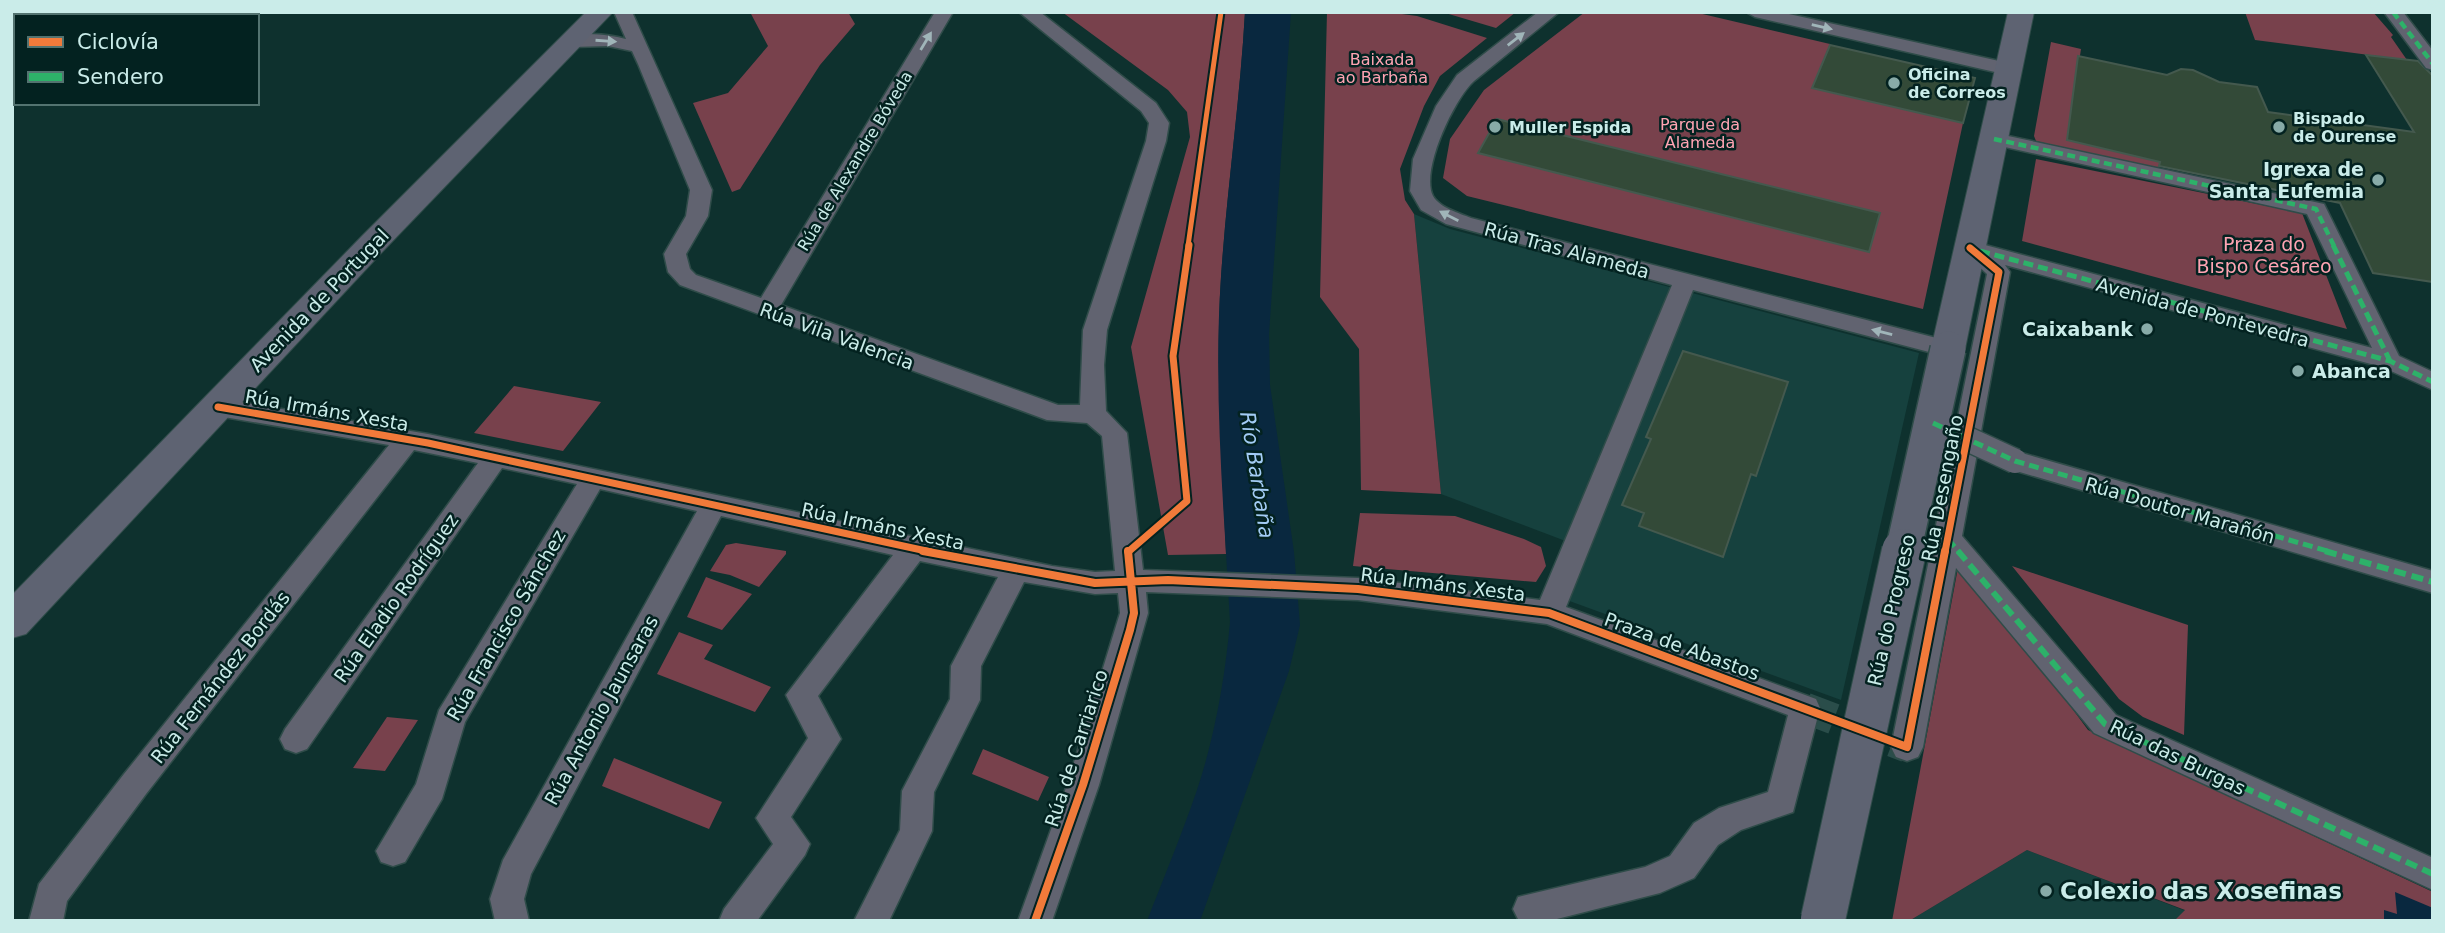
<svg xmlns="http://www.w3.org/2000/svg" width="2445" height="933" font-family="'DejaVu Sans',sans-serif">
  <style>
    .built { fill: #16413e }
    .green { fill: #78414c }
    .water { fill: #09283f }
    .building { fill: #334a38; stroke: #44594e; stroke-width: 2 }
    .lines { fill: none; stroke-linecap: round; stroke-linejoin: round }
    .street-tunnel { stroke: #2a4d4a; stroke-width: 31; stroke-dasharray: 31 16; stroke-linecap: butt }
    .street-casing { stroke: #2f4c49; stroke-width: 3 }
    .secondary-casing { stroke: #2f4c49; stroke-width: 2 }
    .street { fill: #616370; fill-rule: evenodd }
    .secondary { fill: #5e6372; fill-rule: evenodd }
    .street-bridge-casing { stroke: #2f4c49; stroke-width: 27; stroke-linecap: butt }
    .secondary-bridge-far1-casing { stroke: #2f4c49; stroke-width: 38; stroke-linecap: butt }
    .secondary-bridge-casing { stroke: #2f4c49; stroke-width: 46; stroke-linecap: butt }
    .street-bridge { stroke: #616370; stroke-width: 24 }
    .secondary-bridge-far1 { stroke: #5e6372; stroke-width: 35 }
    .secondary-bridge { stroke: #5e6372; stroke-width: 44 }
    .quiet-far2 { stroke: #2db169; stroke-width: 4.5; stroke-dasharray: 8 4.5; stroke-linecap: butt }
    .quiet-far1 { stroke: #2db169; stroke-width: 5; stroke-dasharray: 10 5; stroke-linecap: butt }
    .quiet { stroke: #2db169; stroke-width: 6; stroke-dasharray: 12 6; stroke-linecap: butt }
    .cycleway-far2-casing { stroke: #032220; stroke-width: 9 }
    .cycleway-far1-casing { stroke: #032220; stroke-width: 11 }
    .cycleway-casing { stroke: #032220; stroke-width: 12 }
    .cycleway-far2 { stroke: #f17a3a; stroke-width: 5 }
    .cycleway-far1 { stroke: #f17a3a; stroke-width: 7 }
    .cycleway { stroke: #f17a3a; stroke-width: 8 }
    .oneway { fill: #a0b5b9 }
    .poi-dot { fill: #88aba8; stroke: #032220; stroke-width: 2.5 }
    .labels { text-anchor: middle; dominant-baseline: central; stroke-width: 5; stroke-linejoin: round; paint-order: stroke }
    .far-park-label { font-size: 16px; fill: #ffa4b3; stroke: #032220 }
    .far-poi-label { font-size: 16px; font-weight: bold; fill: #caece9; stroke: #032220; text-anchor: start }
    .far-street-label { font-size: 16px; fill: #caece9; stroke: #032220 }
    .poi-label { font-size: 19px; font-weight: bold; fill: #caece9; stroke: #032220; text-anchor: end }
    .park-label { font-size: 19px; fill: #ffa4b3; stroke: #032220 }
    .street-label { font-size: 19px; fill: #caece9; stroke: #032220 }
    .water-label { font-size: 21px; font-style: italic; fill: #a3ccf5; stroke: #032220 }
    .near-poi-label { font-size: 23px; font-weight: bold; fill: #caece9; stroke: #032220; text-anchor: start }
  </style>
  <rect width="100%" height="100%" fill="#0e312e"/>
  <path class="built" d="M1414,214l36,15 469,124 -78,347 -277,-101 20,-51 -143,-54z
    M2027,850l185,71h-303z"/>
  <path class="green" d="M750,12h98l7,12 -35,41 -80,124 -8,3 -39,-89 35,-10 40,-47z
    M1062,12h183c-5,89 -18,177 -24,265 -6,93 1,185 5,277l-58,1 -37,-208 59,-210 -3,-25 -19,-22z
    M1327,12h60l30,4 70,22 -47,38 -16,30 -24,63 5,31 9,14 27,280 -80,-4 -2,-141 -39,-52z
    M1442,12h74l-20,16z
    M1585,12h109l136,32 -18,44 151,35 -40,186 -456,-113 -24,-18 7,-39 34,-49z
    M2245,12h128l20,23 -2,2 16,23 -152,-20z
    M2051,42l30,7 -14,91 93,22 -2,9 -122,-30 -2,-5z
    M2036,159l266,54 45,116 -325,-88z
    M514,386l87,16 -38,49 -89,-18z
    M1360,513l95,3 69,23 17,8 5,19 -10,16 -183,-16z
    M736,543l50,8v3l-27,33 -29,-12 -20,-4 16,-26z
    M1960,557l128,173 345,162v29h-259l11,-11 -158,-60 -118,71h-17z
    M2012,566l176,59 -4,110 -41,-18 -24,-18z
    M706,577l46,17 -30,36 -35,-13z
    M679,632l34,13 -9,14 67,28 -16,25 -98,-38z
    M387,717l31,3 -33,51 -32,-3z
    M983,749l66,28 -11,24 -66,-27z
    M614,758l108,44 -13,27 -107,-43z"/>
  <path class="water" d="M1245,12h46l-22,322 1,51 24,167 6,73 -11,46 -89,250h-53c17,-44 35,-87 50,-131 18,-54 28,-112 33,-168 -6,-115 -17,-230 -9,-345 6,-89 19,-176 24,-265z
    M2395,892l38,16v13h-49v-11l13,4z"/>
  <path class="building" d="M1830,45l145,33 -12,45 -151,-35z
    M2366,55l52,6 15,15v206l-60,-9 -33,-70 -181,-37 1,-4 -93,-22 11,-84 89,19 14,-6 12,1 26,12 38,5 11,25 146,20z
    M1497,119l383,94 -11,39 -391,-99z
    M1683,351l105,31 -32,94 -5,-2 -28,83 -84,-31 5,-13 -22,-8 29,-66 -5,-2z"/>
  <g class="lines">
    <path class="street-tunnel" d="M1805,708l102,39"/>
    <defs>
      <path id="street" d="M614,12h18l80,178 -4,26 -22,38 4,15 6,6 65,23 174,-286h18l-172,293 277,100h22l3,-75 63,-189 3,-18 -8,-12 -122,-99h21l116,91 13,20 -3,18 -59,189 -3,35 2,46 21,22 16,137 215,8 182,22 132,-315 -226,-61 -25,-14 -11,-19 3,-32 23,-53 21,-31 81,-63h21l-85,69c-20,18 -54,90 -41,115 7,12 26,17 38,22l477,123 9,2 3,6 -3,6 -9,2 -255,-67 -127,317 250,92 4,9 -27,104 -52,18 -23,15 -24,33 -34,15 -111,28h-30l-6,-12 5,-12 127,-30 25,-11 24,-33 25,-15 49,-16 20,-77 -241,-91 -189,-24 -212,-8 2,21 -49,172 -47,136h-34l49,-136 53,-172 -2,-20 -23,1 -71,-12 -43,84 -1,34 -46,92 -2,39 -43,90h-35l46,-91 2,-39 48,-92 1,-33 47,-89 -78,-16 -102,135 23,43 -50,78 19,27 -5,11 -48,66h-38l5,-12 49,-65 -17,-26 52,-80 -22,-43 107,-140 -172,-39 -190,358 -7,25 5,22h-34l-5,-22 13,-39 194,-349 -97,-22 -135,233 -23,77 -37,63 -12,4 -12,-4 -5,-11 40,-67 23,-74 138,-226 -75,-16 -195,281 -11,4 -11,-4 -5,-10 5,-10 193,-266 -64,-13 -268,344 -79,107 -4,20h-34l10,-37 85,-110 265,-329 -171,-29 -9,-3 -4,-6 4,-6 9,-3 210,36 624,132 43,6 20,-1 -13,-135 -15,-13 -40,-3 -367,-135 -12,-13 -4,-18 22,-38 4,-26 -52,-126 -6,-13 -24,-5 -36,1 -9,-6c11,-12 48,-6 63,-2z
        M1746,12h34l228,51 10,6 -10,6 -253,-58z
        M2384,12h19l30,39v19l-7,-2z
        M1994,133l330,71 75,152 34,16v18l-51,-23 -377,-102 5,7 -48,264 154,179 317,143v32l-339,-157 -138,-165 -33,179 -5,10 -11,4 -11,-4 -5,-10 96,-473 -28,-26 3,-5 8,-2 402,107 -65,-134 -320,-71 -3,-4 3,-4z
        M2015,451l418,120v22l-427,-125 -4,-7 4,-7z"/>
      <path id="secondary" d="M586,12h27l-229,238 -358,384 -14,4v-43l350,-359z
        M2008,12h26l-69,337 -5,8 -12,3 -12,-3 -5,-8z"/>
    </defs>
    <use href="#street" class="street-casing"/>
    <use href="#secondary" class="secondary-casing"/>
    <use href="#street" class="street"/>
    <use href="#secondary" class="secondary"/>
    <defs>
      <path id="street-bridge" d="M1933,423l82,38"/>
      <path id="secondary-bridge-far1" d="M1903,552l45,-203"/>
      <path id="secondary-bridge" d="M1823,919l81,-368"/>
    </defs>
    <use href="#street-bridge" class="street-bridge-casing"/>
    <use href="#secondary-bridge-far1" class="secondary-bridge-far1-casing"/>
    <use href="#secondary-bridge" class="secondary-bridge-casing"/>
    <use href="#street-bridge" class="street-bridge"/>
    <use href="#secondary-bridge-far1" class="secondary-bridge-far1"/>
    <use href="#secondary-bridge" class="secondary-bridge"/>
    <path class="quiet-far2" d="M2393,12l40,52
      M1994,139l322,70 18,37"/>
    <path class="quiet-far1" d="M2333,245l57,116
      M1980,251l410,110 43,21
      M1933,423l82,38 316,91
      M1948,539l11,13"/>
    <path class="quiet" d="M1958,551l147,173 328,150
      M2325,551l108,31"/>
    <defs>
      <path id="cycleway-far2" d="M1188,246l33,-234"/>
      <path id="cycleway-far1" d="M218,407l210,36 503,109
        M1128,552l59,-51 -14,-145 16,-111
        M1945,552l54,-280 -29,-24"/>
      <path id="cycleway" d="M923,551l172,32 73,-3 190,9 191,24 358,134 38,-196
        M1035,921l48,-136 47,-155 4,-17 -6,-62"/>
    </defs>
    <use href="#cycleway-far2" class="cycleway-far2-casing"/>
    <use href="#cycleway-far1" class="cycleway-far1-casing"/>
    <use href="#cycleway" class="cycleway-casing"/>
    <use href="#cycleway-far2" class="cycleway-far2"/>
    <use href="#cycleway-far1" class="cycleway-far1"/>
    <use href="#cycleway" class="cycleway"/>
  </g>
  <defs><path id="oneway-solid" d="M-6-.8H1V-3.2L6.5 0L1 3.2V.8H-6Z" transform="scale(1.75)"/></defs>
  <g class="oneway">
    <use href="#oneway-solid" transform="translate(1822 27) rotate(13)"/>
    <use href="#oneway-solid" transform="translate(1516 39) rotate(-38)"/>
    <use href="#oneway-solid" transform="translate(606 41) rotate(4)"/>
    <use href="#oneway-solid" transform="translate(926 41) rotate(-59)"/>
    <use href="#oneway-solid" transform="translate(1449 216) rotate(-153)"/>
    <use href="#oneway-solid" transform="translate(1882 332) rotate(-166)"/>
  </g>
  <g class="poi-dot">
    <circle cx="1894" cy="83" r="7"/>
    <circle cx="1495" cy="127" r="7"/>
    <circle cx="2279" cy="127" r="7"/>
    <circle cx="2378" cy="180" r="7"/>
    <circle cx="2147" cy="329" r="7"/>
    <circle cx="2298" cy="371" r="7"/>
    <circle cx="2046" cy="891" r="7"/>
  </g>
  <g class="labels">
    <g class="far-park-label">
      <text x="1382" y="59">Baixada<tspan x="1382" dy="18">ao Barbaña</tspan></text>
      <text x="1700" y="124">Parque da<tspan x="1700" dy="18">Alameda</tspan></text>
    </g>
    <g class="far-poi-label">
      <text x="1908" y="74">Oficina<tspan x="1908" dy="18">de Correos</tspan></text>
      <text x="2293" y="118">Bispado<tspan x="2293" dy="18">de Ourense</tspan></text>
      <text x="1509" y="127">Muller Espida</text>
    </g>
    <g class="far-street-label">
      <text transform="translate(855 161) rotate(-59)">Rúa de Alexandre Bóveda</text>
    </g>
    <g class="poi-label">
      <text x="2364" y="169">Igrexa de<tspan x="2364" dy="22">Santa Eufemia</tspan></text>
      <text x="2133" y="329">Caixabank</text>
      <text x="2312" y="371" text-anchor="start">Abanca</text>
    </g>
    <g class="park-label">
      <text x="2264" y="244">Praza do<tspan x="2264" dy="22">Bispo Cesáreo</tspan></text>
    </g>
    <g class="street-label">
      <text transform="translate(1567 250) rotate(15)">Rúa Tras Alameda</text>
      <text transform="translate(319 300) rotate(-46)">Avenida de Portugal</text>
      <text transform="translate(2203 312) rotate(15)">Avenida de Pontevedra</text>
      <text transform="translate(837 336) rotate(20)">Rúa Vila Valencia</text>
      <text transform="translate(327 410) rotate(10)">Rúa Irmáns Xesta</text>
      <text transform="translate(1942 488) rotate(-79)">Rúa Desengaño</text>
      <text transform="translate(2180 510) rotate(16)">Rúa Doutor Marañón</text>
      <text transform="translate(883 526) rotate(12)">Rúa Irmáns Xesta</text>
      <text transform="translate(1443 584) rotate(7)">Rúa Irmáns Xesta</text>
      <text transform="translate(396 598) rotate(-55)">Rúa Eladio Rodríguez</text>
      <text transform="translate(1891 610) rotate(-77)">Rúa do Progreso</text>
      <text transform="translate(506 625) rotate(-60)">Rúa Francisco Sánchez</text>
      <text transform="translate(1682 646) rotate(20)">Praza de Abastos</text>
      <text transform="translate(220 677) rotate(-52)">Rúa Fernández Bordás</text>
      <text transform="translate(601 710) rotate(-61)">Rúa Antonio Jaunsaras</text>
      <text transform="translate(1076 748) rotate(-72)">Rúa de Carriarico</text>
      <text transform="translate(2178 757) rotate(26)">Rúa das Burgas</text>
    </g>
    <g class="water-label">
      <text transform="translate(1257 475) rotate(81)">Río Barbaña</text>
    </g>
    <g class="near-poi-label">
      <text x="2060" y="891">Colexio das Xosefinas</text>
    </g>
  </g>
  <rect width="2445" height="933" fill="none" stroke="#caece9" stroke-width="28"/>
  <rect x="14" y="14" width="245" height="91" fill="#032220" stroke="#537370" stroke-width="2"/>
  <rect x="28" y="37" width="35" height="10" fill="#f17a3a" stroke="#537370" stroke-width="2"/>
  <text x="77" y="49" font-size="21" fill="#caece9">Ciclovía</text>
  <rect x="28" y="72" width="35" height="10" fill="#2db169" stroke="#537370" stroke-width="2"/>
  <text x="77" y="84" font-size="21" fill="#caece9">Sendero</text>
</svg>
